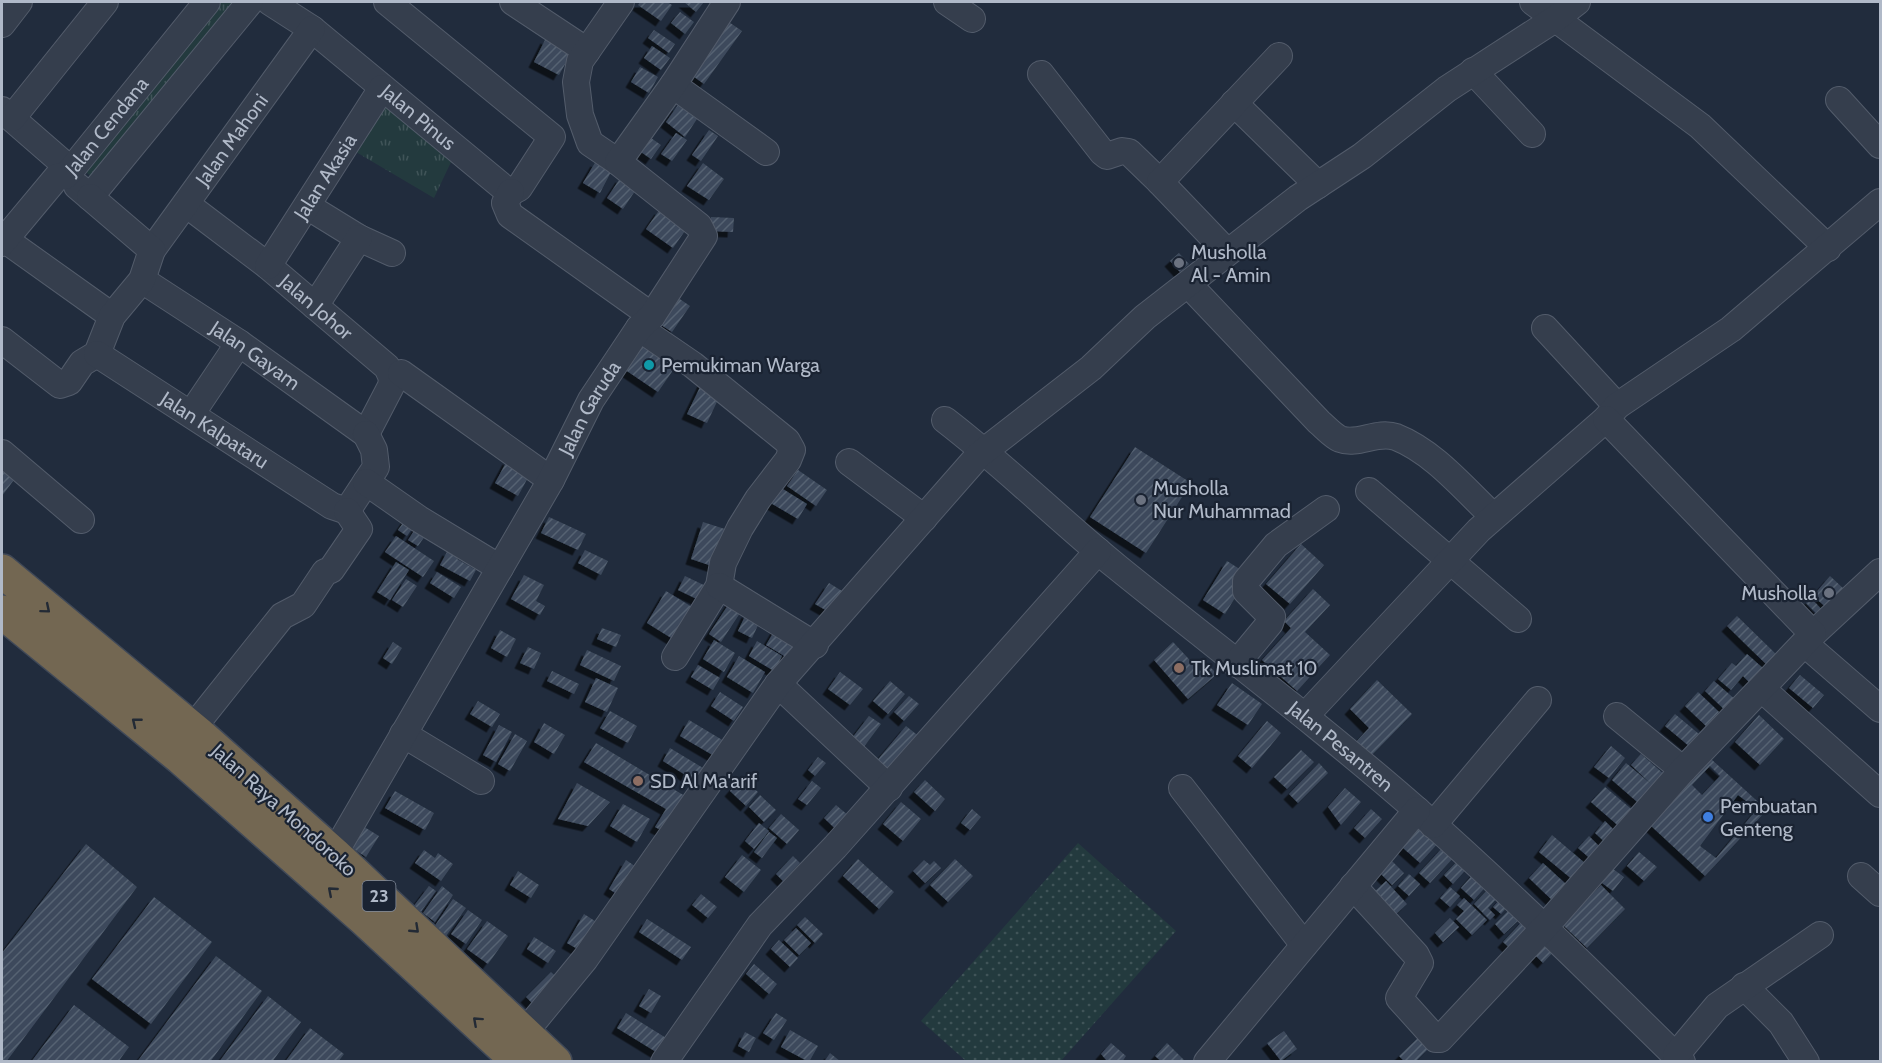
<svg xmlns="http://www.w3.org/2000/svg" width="1882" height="1063" font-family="Cabin,sans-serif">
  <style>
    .grass { fill: url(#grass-dots) }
    .park { fill: url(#park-tufts) }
    .building { fill: url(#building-hatch); fill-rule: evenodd; filter: url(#shadow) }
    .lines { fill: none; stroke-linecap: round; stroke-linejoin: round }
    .minor-casing { stroke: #535c6b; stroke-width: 28 }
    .highway-casing { stroke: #404958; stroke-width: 36 }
    .minor { stroke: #353e4d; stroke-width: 26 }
    .highway { stroke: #736752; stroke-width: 33 }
    .oneway { stroke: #232a35 }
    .worship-dot { fill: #6b7280; stroke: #1a2332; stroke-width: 2 }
    .culture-dot { fill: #0f9aa8; stroke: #1a2332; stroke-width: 2 }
    .education-dot { fill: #8d6e63; stroke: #1a2332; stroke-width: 2 }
    .shop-dot { fill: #3f7fe0; stroke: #1a2332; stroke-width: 2 }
    .labels { text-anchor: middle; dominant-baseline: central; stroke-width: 4.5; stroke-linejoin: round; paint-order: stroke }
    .shield { fill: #1a2332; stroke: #838c9b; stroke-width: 1.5 }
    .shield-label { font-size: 18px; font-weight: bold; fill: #b0b9c8 }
    .street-label { font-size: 20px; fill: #b0b9c8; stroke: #1a2332 }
    .poi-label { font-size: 20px; fill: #b0b9c8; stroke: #1a2332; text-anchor: start }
  </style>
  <defs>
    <pattern id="grass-dots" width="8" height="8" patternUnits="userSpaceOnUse" patternTransform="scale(1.5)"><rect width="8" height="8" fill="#233a3e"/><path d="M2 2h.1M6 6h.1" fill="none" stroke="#405458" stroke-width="1.8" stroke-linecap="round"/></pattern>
    <pattern id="park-tufts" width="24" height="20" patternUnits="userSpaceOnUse" patternTransform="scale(1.5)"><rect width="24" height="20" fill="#233a3e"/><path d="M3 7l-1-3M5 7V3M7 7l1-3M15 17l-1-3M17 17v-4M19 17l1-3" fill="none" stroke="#405458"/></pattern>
    <pattern id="building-hatch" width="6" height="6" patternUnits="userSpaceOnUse" patternTransform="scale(1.5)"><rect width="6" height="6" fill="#3d4a5c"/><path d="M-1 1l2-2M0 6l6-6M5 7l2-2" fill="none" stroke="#566272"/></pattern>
    <filter id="shadow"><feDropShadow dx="-5.5" dy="5.5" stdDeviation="0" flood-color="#0009"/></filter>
  </defs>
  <rect width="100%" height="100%" fill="#212c3d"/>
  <path class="grass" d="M1078,843l98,88 -115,130h-95l-45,-40z"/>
  <path class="park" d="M217,2h25l-148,177 -14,-12z
    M384,103l67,59 -17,36 -78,-46z"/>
  <path class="building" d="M640,2h27l5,3 -11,16 -23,-16z
    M684,2h20l-8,10z
    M680,12l14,10 -9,12 -14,-11z
    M723,18l19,13 -38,53 -18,-13z
    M654,30l21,14 -6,9 -21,-15z
    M546,38l26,14 -13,23 -25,-13z
    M652,46l18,12 -9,12 -17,-12z
    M640,67l18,10 -9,16 -18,-11z
    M678,105l19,14 -12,18 -19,-15z
    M709,130l9,6 -17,25 -9,-6z
    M676,133l11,7 -15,21 -11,-7z
    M651,138l10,7 -10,14 -10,-7z
    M596,161l16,9 -12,23 -17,-10z
    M703,163l21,16 -15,21 -22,-14z
    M621,177l16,11 -14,21 -16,-11z
    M660,209l27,19 -14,20 -27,-19z
    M711,217l23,1 -1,14 -23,-1z
    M1179,253l10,11 -9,8 -10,-11z
    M671,293l19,13 -18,26 -14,-9z
    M640,337l38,26 -20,29 -37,-25z
    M703,381l19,10 -15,32 -20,-9z
    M1135,447l56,36 -45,70 -56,-36z
    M2,457l17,16 -17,23z
    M508,459l23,13 -13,24 -23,-13z
    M798,470l29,20 -11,16 -29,-20z
    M778,486l29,18 -9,15 -29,-17z
    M408,516l8,7 -9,13 -9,-6z
    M549,517l37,17 -8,16 -37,-17z
    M420,522l10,7 -12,17 -10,-6z
    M703,522l28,9 -16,36 -24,-8z
    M396,536l38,25 -11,16 -38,-25z
    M1301,544l23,21 -34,39 -24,-20z
    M448,550l11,6 -2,3 19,11 -6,11 -30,-16z
    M585,550l23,11 -7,14 -23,-12z
    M1227,561l22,14 -24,39 -22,-14z
    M396,562l13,8 -19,30 -13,-8z
    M437,572l24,15 -7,11 -24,-15z
    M524,575l20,10 -8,16 9,5 -5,9 -29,-16z
    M685,576l27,13 -7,14 -27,-13z
    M1830,576l15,14 -17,19 -15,-13z
    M406,579l11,7 -14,21 -11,-7z
    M829,583l13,8 -13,21 -14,-8z
    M1313,589l17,16 -25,27 25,23 -33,36 -35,-31 29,-32 -7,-7z
    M666,591l34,21 -19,32 -34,-21z
    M1811,598l13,14 -4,5 -14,-14z
    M732,599l12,8 -23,35 -12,-8z
    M747,612l14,7 -9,19 -14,-7z
    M1737,616l42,41 -10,10 -42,-41z
    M602,628l19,7 -5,12 -19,-8z
    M776,628l26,15 -11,17 -25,-15z
    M500,630l16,9 -9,18 -16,-9z
    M714,640l21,13 -11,19 -21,-13z
    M757,641l25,15 -8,15 -25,-15z
    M393,642l9,6 -10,16 -9,-6z
    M1173,642l27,29 7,-7 10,10 -29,25 -34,-39z
    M528,647l13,6 -7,16 -14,-6z
    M587,650l34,16 -7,15 -34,-16z
    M1747,654l18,16 -13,15 -9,-9 -12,14 -13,-11 14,-16 4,3z
    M739,656l26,16 -12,21 -26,-16z
    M698,665l22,13 -7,12 -22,-13z
    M552,671l27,13 -5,10 -27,-13z
    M840,672l23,17 -13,16 -22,-16z
    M1800,675l24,20 -11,13 -24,-20z
    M596,678l22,10 -11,24 -22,-10z
    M1377,680l35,34 -41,42 -15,-14 13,-14 -19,-19z
    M890,681l15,13 -17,20 -15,-13z
    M1714,681l23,20 -10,11 -22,-21z
    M1232,683l30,21 -14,21 -31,-20z
    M720,692l23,15 -9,14 -23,-15z
    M1698,692l21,20 -13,14 -21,-20z
    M909,696l10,8 -15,17 -10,-9z
    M478,701l22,13 -8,13 -22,-13z
    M610,711l27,15 -9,17 -28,-15z
    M1675,714l24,20 -10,12 -24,-20z
    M1759,715l25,24 -24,26 -25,-23z
    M869,716l12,8 -18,24 -11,-10z
    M689,720l35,21 -8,16 -36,-21z
    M1267,721l14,12 -29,35 -14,-12z
    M544,723l21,12 -11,19 -20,-12z
    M499,725l13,7 -16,30 -13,-7z
    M906,726l20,16 -40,30 -11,-9z
    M515,734l12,7 -17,30 -12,-7z
    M596,743l94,56 -20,36 -15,-8 11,-18 -82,-47z
    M1611,746l14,12 -16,20 -15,-11z
    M670,748l33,20 -8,13 -32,-20z
    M1301,750l13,12 -27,27 -13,-12z
    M1641,754l24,21 -22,32 -31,-27 14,-17 25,21 -20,-19z
    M818,757l8,6 -11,13 -7,-6z
    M1710,758l57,52 -62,66 -56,-52zM1710,766l10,10 -18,19 -10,-10zM1738,795l19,14 -41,49 -16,-12z
    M1319,763l9,10 -30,30 -9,-9z
    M741,778l17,14 -12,14 -16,-15z
    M925,780l20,19 -10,12 -21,-19z
    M812,781l9,7 -14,17 -9,-6z
    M577,783l33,19 -22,24 -30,-7z
    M1605,787l31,26 -14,16 -31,-27z
    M1345,788l16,14 -20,23 -13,-18z
    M395,791l39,22 -9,17 -40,-22z
    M760,795l16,15 -12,12 -15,-15z
    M901,802l20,17 -18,22 -20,-17z
    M623,804l27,15 -13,23 -27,-16z
    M836,805l20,17 -13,14 -19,-18z
    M972,809l9,8 -11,13 -9,-7z
    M1371,809l11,10 -17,19 -11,-10z
    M781,814l18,16 -12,14 -18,-16z
    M1605,821l13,13 -10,11 -13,-12z
    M759,823l10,8 -15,18 -9,-8z
    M1423,824l18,16 -21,23 -18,-16z
    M361,825l18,11 -13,21 -17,-11z
    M769,832l8,6 -15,20 -8,-6z
    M1552,835l34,29 -13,16 -34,-28z
    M1589,836l15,15 -10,11 -16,-14z
    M86,844l51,43 -131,175h-4v-109z
    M1444,846l11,10 -25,27 -11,-10z
    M424,850l11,8 3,-5 15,11 -12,17 -26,-18z
    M1639,852l18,15 -13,14 -17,-15z
    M742,855l19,15 -17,22 -19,-15z
    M1463,855l9,8 -19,21 -9,-9z
    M793,856l7,7 -17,18 -7,-7z
    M858,859l36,33 -15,17 -36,-33z
    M955,859l18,17 -25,26 -18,-17z
    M626,860l13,9 -16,29 -14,-9z
    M924,860l6,5 4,-4 7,7 -16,15 -12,-12z
    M1391,860l13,13 -12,12 -13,-13z
    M1543,863l25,23 -15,15 -24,-23z
    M1613,869l11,8 -11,14 -11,-8z
    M518,871l21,14 -8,13 -21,-13z
    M1476,871l13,12 -15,17 -13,-12z
    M1409,874l11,10 -11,12 -11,-10z
    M1386,881l21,23 -13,12 -21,-23z
    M1601,885l24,24 -38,39 -24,-23z
    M429,886l7,5 -16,22 -7,-6z
    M442,886l11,9 -18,27 -12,-9z
    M1491,886l9,9 -12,13 7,7 -5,5 -16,-16z
    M1450,887l10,9 -10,11 -10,-9z
    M701,894l16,13 -9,11 -16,-13z
    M1503,896l8,7 -10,11 -8,-7z
    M154,897l58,45 -61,82 -59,-45z
    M1464,898l23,22 -15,15 -16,-16 8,-8 -7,-6z
    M453,899l13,9 -20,28 -12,-9z
    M1513,906l10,10 -19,18 -9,-10z
    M468,910l14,10 -16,24 -15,-10z
    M584,914l14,9 -17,28 -14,-8z
    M1528,915l11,11 -25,26 -11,-10z
    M805,917l18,17 -8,9 -18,-18z
    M1450,918l9,9 -16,15 -8,-9z
    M647,919l44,28 -9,13 -43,-28z
    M487,921l21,15 -20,28 -21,-15z
    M796,928l15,15 -12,12 -15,-15z
    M534,937l22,14 -8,12 -21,-14z
    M1545,937l12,11 -14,15 -12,-12z
    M779,940l19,18 -8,9 -19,-18z
    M216,956l46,35 -52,71h-73z
    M754,964l23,20 -8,10 -23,-20z
    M551,972l13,12 -25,26 -13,-13z
    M649,989l12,7 -10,17 -12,-7z
    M268,996l33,26 -29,40h-53z
    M74,1005l55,42 -11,15h-87z
    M626,1013l45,28 -10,14 -44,-27z
    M776,1013l11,7 -13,20 -11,-7z
    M310,1028l34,26 -6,8h-53z
    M790,1030l28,16 -9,16 -28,-15z
    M1284,1031l13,18 -16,12 -14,-18z
    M745,1032l11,6 -7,14 -11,-6z
    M1420,1036l10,11 -15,15h-10l-6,-6z
    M1111,1043l15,13 -4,6h-14l-7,-8z
    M1167,1043l19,19h-24l-7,-6z
    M830,1053l11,9h-17z"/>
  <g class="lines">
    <defs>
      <g id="minor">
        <path id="s1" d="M270,2l42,27 192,159 7,4 8,-4 33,-51 -165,-135"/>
        <path d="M513,2l74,49"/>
        <path d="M947,2l25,17"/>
        <path d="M1533,2l167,124 128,122"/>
        <path d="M2,24l17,-22"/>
        <path d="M1473,71l59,63"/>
        <path d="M1041,74l61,78 5,4 15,-5 7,1 31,30"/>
        <path d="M673,85l93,67"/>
        <path d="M1839,100l41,45"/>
        <path d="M1234,103l84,82"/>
        <path d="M2,110l69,60"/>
        <path d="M12,118l93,-116"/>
        <path d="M618,162l-28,-19 -10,-28 -4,-33 4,-21 41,-59"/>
        <path d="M77,186l13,11 160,-195"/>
        <path d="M511,192l-6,11 5,12 142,101"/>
        <path id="s2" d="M186,204l82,62 119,101 5,11 -1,8 -25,48"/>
        <path d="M307,206l52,32 33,15"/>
        <path d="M4,239l108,77"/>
        <path id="s3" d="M2,243l55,-66 8,-1 6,-6 136,-168"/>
        <path id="s4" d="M152,250l160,-221"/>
        <path d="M1227,252l-67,-70 119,-126"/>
        <path id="s5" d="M268,266l114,-178"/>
        <path id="s6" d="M142,280l97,63 127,91"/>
        <path d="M1189,285l130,137c6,5 14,14 21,17 18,7 37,-9 56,-2 38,15 68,52 97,79"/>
        <path d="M315,306l44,-68"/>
        <path d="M639,328l54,37 94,76 5,9 -4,10 -30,39 -18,29 -17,35 -4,23 -44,71"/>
        <path d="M1545,328l72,78"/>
        <path d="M2,340l58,45 9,-3 13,-19 15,-9 15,-38 30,-36 10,-30 -62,-53"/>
        <path id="s7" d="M97,354l235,152 15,5 29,-44 -2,-17 -8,-16"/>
        <path d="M401,373l150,107"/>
        <path d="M192,413l47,-70"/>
        <path id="s8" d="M945,420c60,46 113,99 172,147 100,81 204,159 301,244 91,80 177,166 264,251"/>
        <path d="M2,453l79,67"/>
        <path d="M849,462l75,56"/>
        <path d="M366,482l53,37 81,49"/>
        <path d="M1369,491l149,128"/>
        <path d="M719,586l96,59"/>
        <path d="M1813,634l67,-62"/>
        <path d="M1805,644l75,65"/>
        <path d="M1236,664l34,-41 2,-6 -26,-26v-10l30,-36 50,-36"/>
        <path d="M778,684l111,104"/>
        <path d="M1762,689l118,105"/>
        <path d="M1305,716l174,-186 127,-111 11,-13 114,-77 149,-127"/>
        <path d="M1617,716l66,54"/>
        <path d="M192,729l90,-113 21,-11 22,-33 6,-2 28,-41 -12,-18"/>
        <path d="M403,734l78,47"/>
        <path d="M1182,788l122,157"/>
        <path d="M1433,825l105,-125"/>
        <path id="s9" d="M334,854l217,-374 40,-80 48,-72 13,-12 52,-80 -5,-10 -81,-64 55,-77 54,-83"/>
        <path d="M1861,876l19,17"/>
        <path d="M1353,886l63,69 4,8 -21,35 37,41h4l104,-111 139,-158 130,-136 -207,-215"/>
        <path d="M1744,986l37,37 25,39"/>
        <path d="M525,1032l60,-73 193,-275 201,-229 112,-87 54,-51 153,-119 64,-42 85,-67 108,-70 22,-17"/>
        <path d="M1676,1055l41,-49 103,-71"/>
        <path d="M664,1062l96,-137 75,-78 263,-296"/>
        <path d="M1207,1062l210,-252"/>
      </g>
      <path id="highway" d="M2,571l198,164 134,119 221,208
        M2,612l179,146 183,161 155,143"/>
    </defs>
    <use href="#minor" class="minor-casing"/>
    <use href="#highway" class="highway-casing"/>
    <use href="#minor" class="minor"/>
    <use href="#highway" class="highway"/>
  </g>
  <defs><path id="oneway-chevron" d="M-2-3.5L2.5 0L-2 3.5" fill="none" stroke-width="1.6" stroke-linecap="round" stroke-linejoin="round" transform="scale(1.5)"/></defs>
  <g class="oneway">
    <use href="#oneway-chevron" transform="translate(46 609) rotate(40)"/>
    <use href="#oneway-chevron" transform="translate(136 722) rotate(-141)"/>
    <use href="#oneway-chevron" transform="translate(332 891) rotate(-139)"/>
    <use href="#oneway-chevron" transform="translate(415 929) rotate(43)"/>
    <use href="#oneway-chevron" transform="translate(477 1021) rotate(-138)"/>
  </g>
  <g class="worship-dot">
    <circle cx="1179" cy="263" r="6"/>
    <circle cx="1141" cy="500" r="6"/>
    <circle cx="1829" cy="593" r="6"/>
  </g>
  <circle class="culture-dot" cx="649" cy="365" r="6"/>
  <g class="education-dot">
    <circle cx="1179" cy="668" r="6"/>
    <circle cx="638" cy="781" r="6"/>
  </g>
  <circle class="shop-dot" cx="1708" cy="817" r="6"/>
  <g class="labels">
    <rect class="shield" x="362.5" y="881" width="33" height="30" rx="4.5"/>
    <g class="shield-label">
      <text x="379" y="896">23</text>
    </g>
    <g class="street-label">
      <text stroke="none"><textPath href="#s1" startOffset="188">Jalan Pinus</textPath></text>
      <text stroke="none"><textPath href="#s3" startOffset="159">Jalan Cendana</textPath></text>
      <text stroke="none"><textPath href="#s4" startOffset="136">Jalan Mahoni</textPath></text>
      <text stroke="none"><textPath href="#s5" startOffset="106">Jalan Akasia</textPath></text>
      <text stroke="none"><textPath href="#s2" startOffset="166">Jalan Johor</textPath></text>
      <text stroke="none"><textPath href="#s6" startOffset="136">Jalan Gayam</textPath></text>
      <text stroke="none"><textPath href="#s9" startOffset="514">Jalan Garuda</textPath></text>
      <text stroke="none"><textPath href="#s7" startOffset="140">Jalan Kalpataru</textPath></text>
      <text stroke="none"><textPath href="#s8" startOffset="513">Jalan Pesantren</textPath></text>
      <text transform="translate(284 810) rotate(42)">Jalan Raya Mondoroko</text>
    </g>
    <g class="poi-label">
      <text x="1191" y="252">Musholla<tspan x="1191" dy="23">Al - Amin</tspan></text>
      <text x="661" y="365">Pemukiman Warga</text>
      <text x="1153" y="488">Musholla<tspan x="1153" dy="23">Nur Muhammad</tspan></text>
      <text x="1817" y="593" text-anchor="end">Musholla</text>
      <text x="1191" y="668">Tk Muslimat 10</text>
      <text x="650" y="781">SD Al Ma'arif</text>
      <text x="1720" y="806">Pembuatan<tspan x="1720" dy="23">Genteng</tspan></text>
    </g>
  </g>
  <rect width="1882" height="1063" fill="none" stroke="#b0b9c8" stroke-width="6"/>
</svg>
